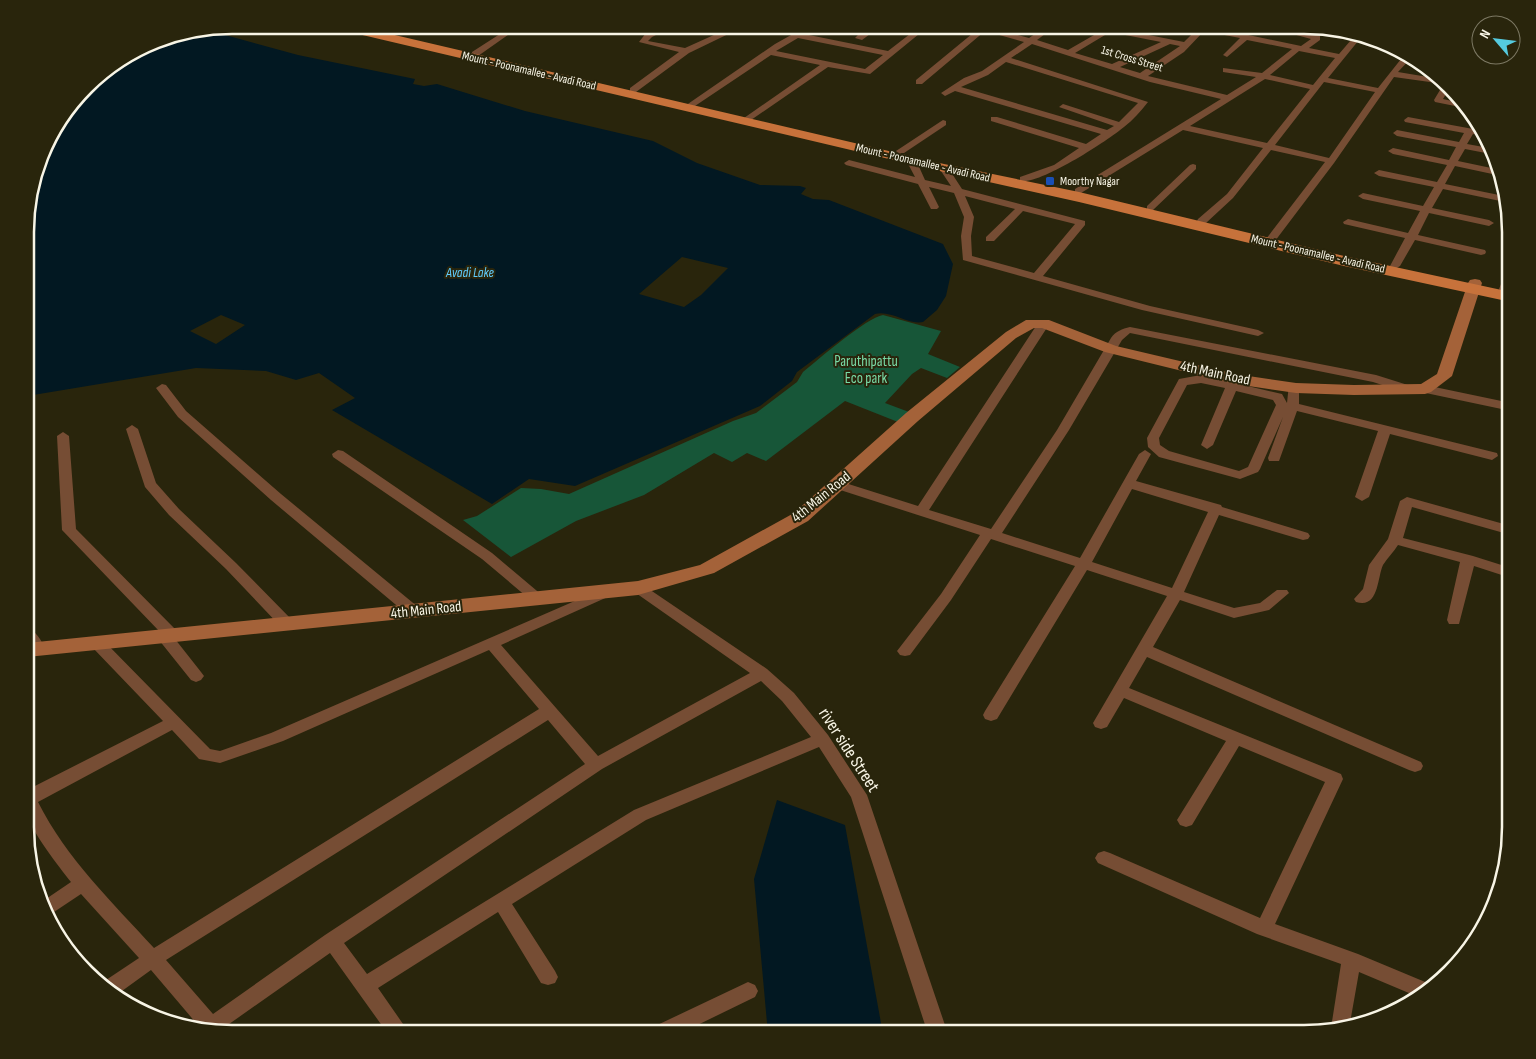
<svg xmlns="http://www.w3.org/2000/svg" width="1536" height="1059" font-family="'Sofia Sans Condensed',sans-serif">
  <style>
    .green { fill: #175638 }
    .water { fill: #021822; fill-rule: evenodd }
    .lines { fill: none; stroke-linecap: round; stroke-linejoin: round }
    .street { fill: #764d34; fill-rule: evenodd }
    .secondary { fill: #a46239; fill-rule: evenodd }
    .primary { fill: #c7723b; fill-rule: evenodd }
    .transit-dot { fill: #1a4fb4; stroke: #29250c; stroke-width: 2 }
    .labels { text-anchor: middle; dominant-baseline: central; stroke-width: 4; stroke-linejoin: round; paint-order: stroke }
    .far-street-label { font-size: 12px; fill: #f8f5e6; stroke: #29250c }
    .far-poi-label { font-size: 12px; fill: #f8f5e6; stroke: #29250c; text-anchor: start }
    .far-water-label { font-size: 14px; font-style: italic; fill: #60ccfc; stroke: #29250c }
    .park-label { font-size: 15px; fill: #79daa6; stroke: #29250c }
    .street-label { font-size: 15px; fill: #f8f5e6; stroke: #29250c }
    .near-street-label { font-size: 18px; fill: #f8f5e6; stroke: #29250c }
    .rim { fill: none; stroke: #f8f5e6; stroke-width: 2.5 }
  </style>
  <rect width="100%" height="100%" fill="#29250c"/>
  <path class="green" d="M883,315l58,16 -13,23 32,13 -13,11 -26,-10 -9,6 -27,29 24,9 -11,10 -53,-21 -79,60 -19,-8 -15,9 -18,-9 -70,42 -68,26 -65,36 -48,-37 14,-4 44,-28 20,1 28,5 164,-73 23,-8 41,-31 6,-10c16,-13 63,-54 80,-57z"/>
  <path class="water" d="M207,30l91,25 117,24 -2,5 11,2 13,-2 88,27 128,30 44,22 63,22 40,1 6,2 -5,6 12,5 16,1 114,44 10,20 -7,32 -9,14 -14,12c-16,3 -31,-12 -48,-8l-78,58 -5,9 -32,25 -185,80 -46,-7 -37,25 -160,-94 23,-12 -36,-25 -23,7 -30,-9 -70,-3 -169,28v-191l19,-65 49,-63 58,-36zM682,257l46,11 -27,27 -17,12 -45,-13zM221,315l24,10 -29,19 -26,-13z
    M777,800l68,25 38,209h-115l-14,-155z"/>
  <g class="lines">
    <path class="street" d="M514,25h21l8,2 5,-2h10l-14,7 -22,-7 -44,31h-6v-4z
      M665,25h11l-24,12 -4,4 37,7 51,-23h11l-58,28 -53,39h-6v-4l49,-36 -40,-10 7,-9z
      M809,25h10l-15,9 84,17 22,-17 -32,-6 -16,12 -7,-2c20,-20 34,-13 60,-8l6,-5h9l-60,49 -42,-7 -77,53 -7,-2 76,-53 -49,-10 -82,55 -7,-2 93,-64zM798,38l85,17 -18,14 -89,-18z
      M967,25h20l2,2 40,11 19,-13h9l-20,15 31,10 33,-19 -21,-6h18l86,17 13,-13 -13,-4h17l100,21 10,-7 -47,-13 11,-1 45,11v4l-11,8 30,6 18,-21 6,2 -35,43 50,10 27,-34 6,4 -13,14 42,7 4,5 -50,-7 -60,86 -62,82 -4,1 -5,-3 62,-81 -54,-12 -38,48 -27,25 -4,1 -5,-3 1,-2 29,-25 36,-46 -80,-18 -102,63h-6v-4l146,-90 -71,-17 -118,-38 -21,14 137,44c-7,9 -15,18 -24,25 -17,14 -84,58 -104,54v-4l34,-12 25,-17 -88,-27v-4h6l89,27 15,-10 -146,-43 -10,5 -4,-3 23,-15 18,-7 42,-29 -39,-11 -63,53h-6v-4l62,-51zM1204,31l36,7 -17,17 4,2 20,-17 45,9 -30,24 -39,-5v4l33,5 -29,18 -79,-19 36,-24zM1110,32l51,10 -49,22 -37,-11zM1170,44l10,2 -40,27 -20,-6zM1299,51l36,7 -22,27 -43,-10zM1006,62l132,41 -19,19 -56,-18 -4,3 55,19 -7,4 -146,-43 27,-12zM1265,79l45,10 -43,54 -77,-17zM1324,82l51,10 -46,66 -54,-13z
      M1443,85l6,4 -6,10 18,4 4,5 -30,-6 -1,-2z
      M1408,117l76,14 2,6 -13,-3 -6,10 22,4 2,6 -26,-5 -7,12 38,8 1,6 -42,-9 -10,18 59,12 1,6 -62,-13 -11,19 57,12 5,3 -5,3 -60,-13 -11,22 67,15 1,2 -1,2 -4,1 -66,-15 -15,26 -5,3 -5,-3 15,-28 -61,-14 -1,-2 5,-3 60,14 12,-22 -57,-12 -5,-3 5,-3 60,13 11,-19 -55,-11 -5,-3 5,-3 58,12 10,-17 -54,-11 -5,-3 5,-3 56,12 7,-13 -59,-11 -4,-3 4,-3 62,12 5,-9 -59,-11 -1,-2z
      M943,120l3,1v4l-42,28h-6l-2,-2z
      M911,157l5,3 9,20 26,6 -12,-18 5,-3 3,1 15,23 123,32v4l-42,51 107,30 108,24 6,3 -6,3 -116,-26 -179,-50 -2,-24 3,-19 -10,-24 -25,-6 10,20 -2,2h-6l-13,-25 -72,-19 -2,-2 5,-3 66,17 -9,-17zM965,196l50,13 -29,28v4h8l29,-30 52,13 -41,49 -62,-17 -1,-20 3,-19z
      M1193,164l3,1v4l-43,41h-6v-4l43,-41z
      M1511,269l-2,20 -1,2h-8l-1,-2 7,-17z
      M1044,320l6,3 -121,187 62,19 66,-99 54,-92c5,-7 11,-9 19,-11l246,48 35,11 2,3 -6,4 -34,-11 -243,-49 -8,7 -53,90 -67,103 78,25 59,-104 6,-4 6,4 -15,27 85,24 1,2 86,26 2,3 -2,3 -5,1 -84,-25 -35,77 50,16 26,-5 17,-13h10l2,3 -20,17 -35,8 -54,-18 -27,47 268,115 2,4 -2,4 -6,2 -6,-2 -262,-113 -18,31 212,86 2,5 -68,145 83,30 72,30 -14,12 -57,-24 -9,51 -19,5 10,-64 -84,-30 -159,-71 -3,-5 3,-5 6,-2 6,2 150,65 65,-136 -86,-36 -47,79 -6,2 -6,-2 -3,-5 49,-79 -102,-43 -17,29 -6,2 -6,-2 -2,-4 74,-127 -80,-26 -90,149 -6,2 -6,-2 -2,-4 2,-4 90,-145 -84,-27 -40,61 -41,55 -5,1 -5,-1 -3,-4 44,-57 39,-59 -146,-47 -2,-3 7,-4 79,25 120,-183zM1132,489l76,23 -36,76 -80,-26z
      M1201,375l27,7 3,-6h8l2,3 -2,5 43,10 5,9 2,-19h8l2,3v17l198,49 1,3 -6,4 -102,-26 -21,63 -7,4 -7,-4 23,-66 -81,-20 -18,50h-10l-1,-3 15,-41 -23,52 -2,3 -18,7 -81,-22 -11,-10 -1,-9 32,-59zM1201,383l24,5 -24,57 6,4 6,-4 23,-54 37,9 3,5 -28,62 -9,4 -70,-20 -9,-6 -1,-7 28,-53z
      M162,384l4,1 20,26 95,83 137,113 2,4 -2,4h-10l-137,-115 -93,-83 -22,-29z
      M1425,385l86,18v8l-90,-19 -2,-3z
      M132,425l6,4 18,54 23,26 57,54 56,57 2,4 -2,4h-10l-56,-59 -57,-54 -24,-28 -19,-58z
      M63,432l6,4 7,93 101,102 3,4 -5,4 26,33 3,4 -3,4 -5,2 -5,-2 -32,-40 -3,-4 4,-4 -98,-102 -5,-94z
      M338,450l5,1 149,102 51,43 2,3 -2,3h-10l-51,-43 -149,-102 -1,-3z
      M1407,497l104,29v9l-99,-28 -9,31 70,18 38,12v10l-37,-12 -15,58h-10l-2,-4 13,-58 -62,-17c-4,7 -11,13 -15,20 -6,13 -4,44 -27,37l-2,-3 9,-10 6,-24 19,-26 12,-38z
      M638,583l5,2 124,84 27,24 34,42 39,60 81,239h-20l-77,-237 -32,-50 -173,73 -134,84 43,67 3,6 -3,6 -7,2 -7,-2 -43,-71 -120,76 32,46h-22l-58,-81 -108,76v5l-20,-4 -51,-60 -36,26 -9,-5 -6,-7 39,-26 -58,-64 -33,22 -5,-15 28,-19c-12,-15 -39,-50 -44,-67 -2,-7 0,-17 0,-25l136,-69 -71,-74 -3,-4 3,-4 5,-1 5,1 108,110 10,2 51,-18 336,-146 5,2 2,3 -2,3 -111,50 97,111 152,-83 -117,-82 -2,-3 2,-3zM489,650l50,59 -385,239c-42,-46 -88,-90 -116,-146l134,-72 27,29 21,4 63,-22zM761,681l21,20 29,36 -177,73 -267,164 -23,-31 258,-174zM548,720l37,44 -260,171 -112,79 -47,-54z
      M27,628c9,2 14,13 19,21l-3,4c-16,5 -17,-14 -16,-25z
      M748,982l7,3 3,6 -3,6 -76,37h-31l3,-6z"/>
    <path class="secondary" d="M1475,279l5,1 2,3 -30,93 -21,16 -6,2 -71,1 -58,-2 -61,-9 -130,-32 -63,-24h-8l-18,10 -98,83 -110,100 -94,52 -76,22 -611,62v-14l611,-62 62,-16 94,-52 112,-100 100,-81 20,-12h23l67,26 119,28 61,9 58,2 67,-1 16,-10 31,-91 2,-3z"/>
    <path class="primary" d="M331,25h21l592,139 135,28 265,64 167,36v10l-167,-36 -265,-64 -135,-30 -607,-143z"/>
  </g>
  <rect class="transit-dot" x="1045" y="176" width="10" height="10" rx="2.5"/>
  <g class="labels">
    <g class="far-street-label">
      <text transform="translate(1132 59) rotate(17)">1st Cross Street</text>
      <text transform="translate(529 71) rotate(13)">Mount - Poonamallee - Avadi Road</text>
      <text transform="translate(923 163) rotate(13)">Mount - Poonamallee - Avadi Road</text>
      <text transform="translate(1318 254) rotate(13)">Mount - Poonamallee - Avadi Road</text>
    </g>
    <g class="far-poi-label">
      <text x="1060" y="181">Moorthy Nagar</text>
    </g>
    <g class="far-water-label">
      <text x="470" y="272">Avadi Lake</text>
    </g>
    <g class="park-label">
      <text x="866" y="361">Paruthipattu<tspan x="866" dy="17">Eco park</tspan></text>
    </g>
    <g class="street-label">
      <text transform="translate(1215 373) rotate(12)">4th Main Road</text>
      <text transform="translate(821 497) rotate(-39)">4th Main Road</text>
      <text transform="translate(426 610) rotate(-6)">4th Main Road</text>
    </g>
    <g class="near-street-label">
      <text transform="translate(849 750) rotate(57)">river side Street</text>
    </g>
  </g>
  <path d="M0 0H1536V1059H0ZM232 34H1304A198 198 0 0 1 1502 232V827A198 198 0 0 1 1304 1025H232A198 198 0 0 1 34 827V232A198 198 0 0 1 232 34Z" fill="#29250c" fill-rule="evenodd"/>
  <path class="rim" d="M232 34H1304A198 198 0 0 1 1502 232V827A198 198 0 0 1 1304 1025H232A198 198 0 0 1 34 827V232A198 198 0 0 1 232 34Z"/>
  <g transform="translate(1496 40) rotate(298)"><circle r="24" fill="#29250c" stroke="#7c7863"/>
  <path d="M0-4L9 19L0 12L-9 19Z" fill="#55cadf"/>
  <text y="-8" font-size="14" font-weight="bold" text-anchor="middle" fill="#f8f5e6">N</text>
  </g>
</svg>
